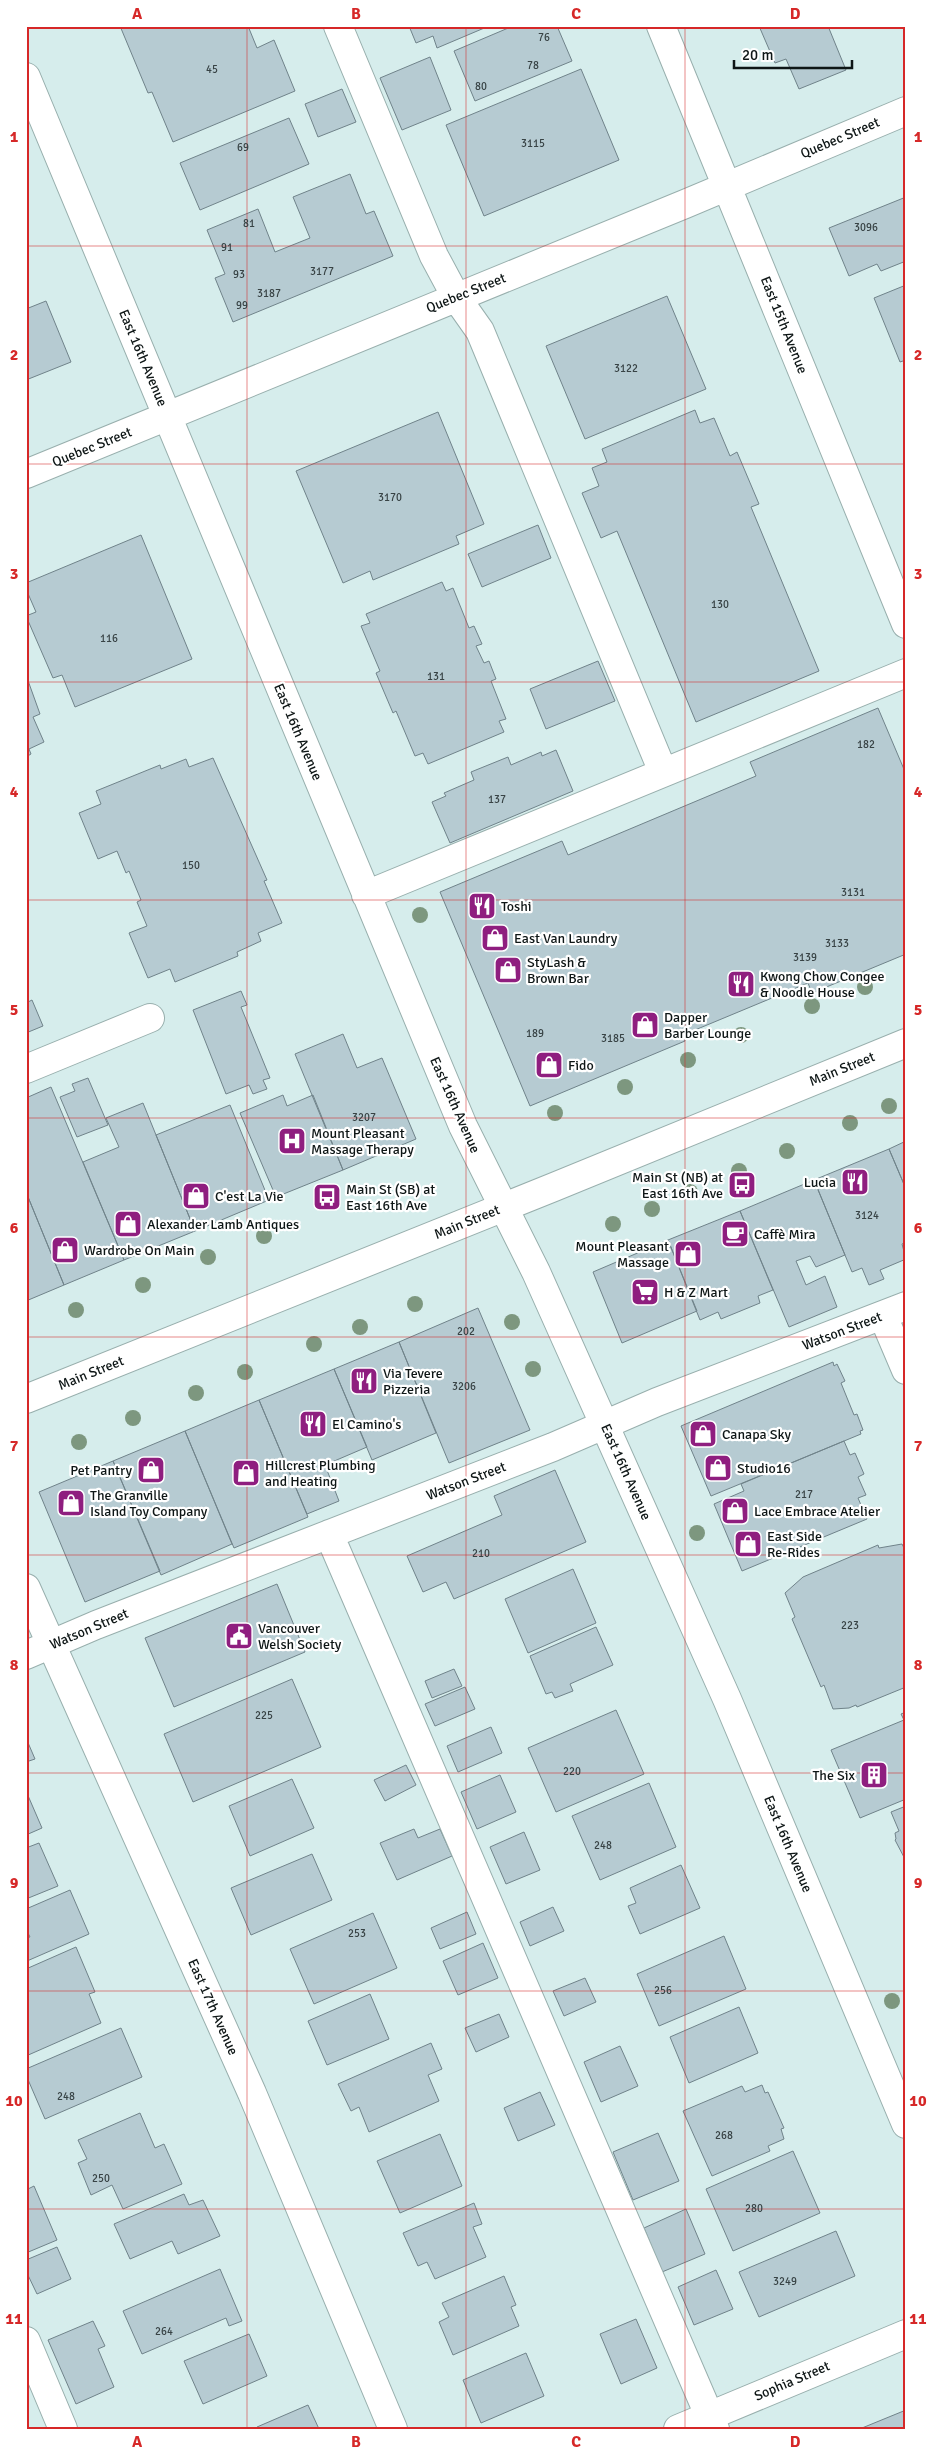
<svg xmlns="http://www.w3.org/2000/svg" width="932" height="2455" font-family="Signika,sans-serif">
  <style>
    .building { fill: #b6cbd2; stroke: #70838a }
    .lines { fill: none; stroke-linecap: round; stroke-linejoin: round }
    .minor-casing { stroke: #98afad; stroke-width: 30 }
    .major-casing { stroke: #98afad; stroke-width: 30 }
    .minor { stroke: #fff; stroke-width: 28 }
    .major { stroke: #fff; stroke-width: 28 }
    .tree { fill: #7d977f }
    .grid { fill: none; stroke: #d62828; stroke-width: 1; stroke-opacity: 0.55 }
    .labels { text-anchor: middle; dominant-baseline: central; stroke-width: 4.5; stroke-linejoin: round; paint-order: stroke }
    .number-label { font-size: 11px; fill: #384345 }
    .street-label { font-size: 14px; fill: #0e1616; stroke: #fff }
    .poi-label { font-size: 14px; fill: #0e1616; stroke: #fff; text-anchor: start }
    .neatline { fill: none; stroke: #d62828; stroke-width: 2 }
    .grid-label { font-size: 16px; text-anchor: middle; font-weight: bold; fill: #d62828 }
  </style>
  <rect width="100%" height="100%" fill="#d6edec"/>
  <path class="building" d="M120,26h128l9,22 17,-8 21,51 -122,51 -21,-50 -4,1z
    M409,26h80l-52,22 -4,-12 -17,7z
    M513,26h44l15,35 -97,40 -21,-50z
    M759,26h69l18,44 -47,19 -13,-30 -11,4z
    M430,57l21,53 -49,20 -22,-52z
    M581,69l38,91 -135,56 -38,-91z
    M342,89l14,33 -38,15 -13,-33z
    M289,118l20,46 -109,46 -20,-47z
    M350,174l16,40 8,-3 19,45 -160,66 -18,-44 10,-4 -18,-44 51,-21 17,43 35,-14 -17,-41z
    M906,197v64l-25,10 -4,-7 -28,12 -20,-48z
    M906,285v75l-6,2 -26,-64z
    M667,296l39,93 -121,50 -39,-93z
    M46,301l25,61 -45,18v-71z
    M695,410l5,13 14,-5 16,38 7,-4 22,52 -8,3 68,164 -123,51 -79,-191 -16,7 -19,-45 17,-7 -7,-18 15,-6 -5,-13z
    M438,412l46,112 -28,12 3,8 -86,36 -3,-9 -27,12 -47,-112z
    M538,525l13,33 -69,29 -14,-33z
    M141,535l51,124 -117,48 -13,-32 -9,3 -27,-62 10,-4 -10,-23v-6z
    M442,582l4,9 7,-3 16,40 5,-2 8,18 -6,2 8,17 5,-2 7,18 -5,2 15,38 -7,2 5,11 -76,32 -5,-11 -8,3 -19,-45 -3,2 -17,-40 4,-2 -19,-45 9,-3 -4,-9z
    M598,661l17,40 -69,28 -16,-40z
    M26,675l14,39 -7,3 11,25 -15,7 2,5 -5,3z
    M878,708l28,66v180l-94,39 -4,-10 -125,52 2,6 -155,65 -90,-214 122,-51 6,14 188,-79 -6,-14z
    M556,750l17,41 -123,52 -18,-41 14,-6 -2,-3 30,-13 -3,-8 37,-15 3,8 30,-13 1,4z
    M213,758l54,122 -3,1 18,42 -24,10 3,8 -24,11 1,4 -63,26 -5,-13 -22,9 -19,-45 18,-7 -10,-24 4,-2 -12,-29 -3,2 -9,-22 -19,8 -19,-46 22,-9 -5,-13 64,-26 1,4 25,-10 3,8z
    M241,991l6,14 -6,2 29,71 -7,2 4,9 -14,5 -4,-9 -23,9 -33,-84z
    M32,1000l11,26 -17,7v-30z
    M343,1034l14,34 25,-10 34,81 -73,31 -48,-116z
    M88,1078l20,47 -31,12 -17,-40 15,-6 -3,-7z
    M51,1087l73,173 -60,25 -38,-93v-94z
    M283,1095l4,11 26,-11 30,75 -67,27 -36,-84z
    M143,1103l52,128 -71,29 -41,-98 36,-15 -13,-29z
    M230,1105l39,95 -74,31 -39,-96z
    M906,1141v48l-17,-40z
    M889,1149l17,40v53l-4,2 4,15 -26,11 4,9 -15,6 -7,-17 -10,4 -38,-92z
    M814,1180l31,75 -29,12 -6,-11 -14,5 10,24 19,-9 12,31 -48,20 -49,-116z
    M26,1192l38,93 -38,16z
    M740,1211l33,79 -15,6 2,7 -39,16 -3,-7 -18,8 -32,-80z
    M668,1240l29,71 -75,32 -29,-71z
    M478,1308l52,122 -81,33 -50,-121z
    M399,1342l37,91 -64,27 -38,-91z
    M833,1362l1,4 3,-2 8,17 -4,2 13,32 3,-1 6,16 -3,1 1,3 -150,62 -30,-70z
    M334,1369l33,78 -42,18 14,36 -32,13 -48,-114z
    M259,1400l49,117 -74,31 -49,-117z
    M185,1431l47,113 -71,31 -48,-114z
    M844,1441l6,14 5,-2 9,21 -6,3 8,18 -8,3 9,21 -125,52 -28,-67 30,-13 -3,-7z
    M113,1461l47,110 -75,31 -46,-110z
    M555,1470l31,72 -132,57 -8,-17 -23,10 -16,-36 95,-41 -8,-19z
    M902,1544l4,8v135l-49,20 -1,-2 -7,3 -16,1 -9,-24 -3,2 -29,-68 3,-2 -10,-24 18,-16 75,-32 1,3z
    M573,1569l23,54 -68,30 -23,-54z
    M277,1584l28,68 -131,55 -29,-69z
    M596,1627l17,38 -43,19 3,7 -18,7 -3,-6 -6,2 -16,-38z
    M454,1669l8,17 -30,12 -7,-17z
    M292,1679l29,68 -128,55 -29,-68z
    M465,1687l10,22 -40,17 -10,-22z
    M616,1710l28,64 -88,38 -28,-64z
    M906,1712v87l-46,19 -29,-68 73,-30 -3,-6z
    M491,1727l11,26 -44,19 -11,-26z
    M26,1738l9,21 -9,3z
    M406,1765l10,20 -31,16 -11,-21z
    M500,1775l16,37 -39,17 -16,-37z
    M292,1779l22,49 -64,28 -21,-50z
    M649,1783l27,64 -76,33 -28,-64z
    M26,1791l16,37 -16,7z
    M906,1806v55l-11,-21 1,-1 -1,-6 4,-2 -8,-19z
    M414,1829l4,9 22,-9 12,27 -55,24 -17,-37z
    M524,1832l16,38 -34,14 -16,-37z
    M39,1843l19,43 -32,13v-51z
    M312,1854l20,46 -81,35 -20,-47z
    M681,1865l19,43 -60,26 -12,-28 8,-3 -6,-15z
    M70,1890l19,44 -62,27 -1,-23 4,-1 -4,-8v-20z
    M553,1907l11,24 -34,15 -10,-24z
    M467,1912l9,22 -36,15 -9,-21z
    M373,1913l24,55 -83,36 -24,-55z
    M724,1936l22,53 -87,37 -22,-52z
    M483,1943l15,35 -40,17 -15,-34z
    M76,1947l19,45 -6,2 12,29 -75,33v-87z
    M585,1978l11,24 -32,14 -11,-25z
    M370,1994l19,45 -62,26 -19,-44z
    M739,2007l19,46 -69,30 -19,-46z
    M499,2014l10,23 -33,15 -11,-24z
    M121,2028l21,49 -97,42 -19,-44v-6z
    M431,2043l11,26 -14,6 11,26 -70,31 -10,-25 -8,4 -13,-27z
    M620,2046l18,40 -37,16 -17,-40z
    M762,2085l3,8 3,-1 16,36 -3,1 3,10 -16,7 2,5 -58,25 -29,-65 59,-25 3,6z
    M540,2092l15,33 -37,16 -14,-33z
    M140,2113l15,35 9,-4 18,40 -59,25 -11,-24 -21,10 -13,-32 9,-4 -9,-19z
    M658,2133l21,48 -46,19 -20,-48z
    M440,2134l22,52 -62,27 -23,-52z
    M793,2151l27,62 -87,38 -27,-62z
    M34,2186l23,54 -31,13v-63z
    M184,2194l5,11 14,-5 17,36 -42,18 -6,-13 -42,18 -16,-35z
    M474,2203l8,21 -9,3 13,30 -51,22 -8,-17 -9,4 -15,-33z
    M686,2209l19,45 -43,18 -18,-44z
    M836,2231l19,45 -96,41 -20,-45z
    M57,2247l14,32 -34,15 -11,-23v-11z
    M220,2269l22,52 -13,5 -3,-8 -84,36 -19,-43z
    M716,2270l17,39 -39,16 -16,-38z
    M504,2276l12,29 -5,2 8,19 -66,29 -14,-33 10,-5 -7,-14z
    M636,2319l21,49 -36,16 -21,-50z
    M93,2321l12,25 -7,3 16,38 -38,17 -28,-64z
    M249,2334l18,42 -64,28 -19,-43z
    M526,2353l18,43 -63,27 -18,-43z
    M308,2405l11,24h-62v-2z
    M906,2410v19l-44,-1z"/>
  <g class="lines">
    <defs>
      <path id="minor" d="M338,26l96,230 22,41 24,34 183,441
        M661,26l245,598
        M26,77l437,1049 73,146 191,427 179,425
        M26,474l659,-270 221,-93
        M366,895l540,-222
        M26,1069l124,-51
        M883,1316l23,54
        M329,1534l386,895
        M26,1588l226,505 141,336
        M26,1655l70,-30 457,-178 104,-45 249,-96
        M26,2341l37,88
        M678,2429l228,-95"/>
      <path id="major" d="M26,1399l528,-212 352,-144"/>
    </defs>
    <use href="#minor" class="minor-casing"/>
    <use href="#major" class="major-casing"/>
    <use href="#minor" class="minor"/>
    <use href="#major" class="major"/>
  </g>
  <g class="tree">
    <circle cx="420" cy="915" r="8"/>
    <circle cx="865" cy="987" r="8"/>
    <circle cx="812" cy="1006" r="8"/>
    <circle cx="741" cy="1035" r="8"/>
    <circle cx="688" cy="1060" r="8"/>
    <circle cx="625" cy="1087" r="8"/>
    <circle cx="889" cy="1106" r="8"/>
    <circle cx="555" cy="1113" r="8"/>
    <circle cx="850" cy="1123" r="8"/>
    <circle cx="787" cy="1151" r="8"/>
    <circle cx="739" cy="1171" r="8"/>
    <circle cx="690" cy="1192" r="8"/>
    <circle cx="652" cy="1209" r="8"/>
    <circle cx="613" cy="1224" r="8"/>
    <circle cx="264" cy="1236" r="8"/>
    <circle cx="208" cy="1257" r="8"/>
    <circle cx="143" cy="1285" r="8"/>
    <circle cx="415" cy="1304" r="8"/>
    <circle cx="76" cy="1310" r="8"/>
    <circle cx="512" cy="1322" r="8"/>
    <circle cx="360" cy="1327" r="8"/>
    <circle cx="314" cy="1344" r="8"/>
    <circle cx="533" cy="1369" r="8"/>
    <circle cx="245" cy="1372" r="8"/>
    <circle cx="196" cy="1393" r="8"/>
    <circle cx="133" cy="1418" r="8"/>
    <circle cx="79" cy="1442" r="8"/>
    <circle cx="697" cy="1533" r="8"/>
    <circle cx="892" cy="2001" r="8"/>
  </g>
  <path class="grid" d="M247,26v2403M466,26v2403M685,26v2403M26,246h880M26,464h880M26,682h880M26,900h880M26,1118h880M26,1337h880M26,1555h880M26,1773h880M26,1991h880M26,2209h880"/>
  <defs>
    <symbol id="restaurant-square" viewBox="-11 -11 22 22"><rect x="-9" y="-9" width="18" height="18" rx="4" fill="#8f1e7f" stroke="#fff"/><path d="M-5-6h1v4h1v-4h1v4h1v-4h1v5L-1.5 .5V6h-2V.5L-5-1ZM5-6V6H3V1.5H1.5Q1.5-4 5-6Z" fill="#fff"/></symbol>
    <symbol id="shop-square" viewBox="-11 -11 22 22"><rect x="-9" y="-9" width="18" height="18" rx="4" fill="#8f1e7f" stroke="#fff"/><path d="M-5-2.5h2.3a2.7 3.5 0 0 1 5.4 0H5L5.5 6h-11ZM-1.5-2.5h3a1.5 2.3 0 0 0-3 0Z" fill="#fff"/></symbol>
    <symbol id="hospital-square" viewBox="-11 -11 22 22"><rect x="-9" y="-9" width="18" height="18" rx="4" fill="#8f1e7f" stroke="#fff"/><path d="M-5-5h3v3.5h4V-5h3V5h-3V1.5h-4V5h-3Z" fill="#fff"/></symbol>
    <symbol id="bus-square" viewBox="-11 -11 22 22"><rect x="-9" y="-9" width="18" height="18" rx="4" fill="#8f1e7f" stroke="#fff"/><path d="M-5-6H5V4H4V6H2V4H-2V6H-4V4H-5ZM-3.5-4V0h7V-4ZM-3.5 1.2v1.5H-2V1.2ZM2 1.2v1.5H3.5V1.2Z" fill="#fff"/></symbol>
    <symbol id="cafe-square" viewBox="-11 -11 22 22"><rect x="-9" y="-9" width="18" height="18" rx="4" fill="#8f1e7f" stroke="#fff"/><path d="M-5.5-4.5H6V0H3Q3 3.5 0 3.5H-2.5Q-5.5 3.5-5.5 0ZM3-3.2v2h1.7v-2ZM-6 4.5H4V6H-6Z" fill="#fff"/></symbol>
    <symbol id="supermarket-square" viewBox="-11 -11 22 22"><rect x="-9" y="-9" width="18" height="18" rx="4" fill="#8f1e7f" stroke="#fff"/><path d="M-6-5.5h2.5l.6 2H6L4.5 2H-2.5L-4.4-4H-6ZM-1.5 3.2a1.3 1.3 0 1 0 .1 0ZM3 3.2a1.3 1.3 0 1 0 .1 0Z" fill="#fff"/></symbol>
    <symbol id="civic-square" viewBox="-11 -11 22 22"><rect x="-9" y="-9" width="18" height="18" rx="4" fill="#8f1e7f" stroke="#fff"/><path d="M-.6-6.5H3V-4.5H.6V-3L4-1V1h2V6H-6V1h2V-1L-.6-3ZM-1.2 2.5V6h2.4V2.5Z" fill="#fff"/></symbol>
    <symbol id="building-square" viewBox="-11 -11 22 22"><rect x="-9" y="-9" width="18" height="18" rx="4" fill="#8f1e7f" stroke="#fff"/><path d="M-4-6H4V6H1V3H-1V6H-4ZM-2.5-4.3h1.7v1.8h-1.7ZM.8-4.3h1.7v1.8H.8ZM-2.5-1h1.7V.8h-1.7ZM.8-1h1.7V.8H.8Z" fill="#fff"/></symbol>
  </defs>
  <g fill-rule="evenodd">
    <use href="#restaurant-square" x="466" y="890" width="32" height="32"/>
    <use href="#shop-square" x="479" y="922" width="32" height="32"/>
    <use href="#shop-square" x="492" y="954" width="32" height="32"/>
    <use href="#restaurant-square" x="725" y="968" width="32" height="32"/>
    <use href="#shop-square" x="629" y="1009" width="32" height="32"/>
    <use href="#shop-square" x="533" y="1049" width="32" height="32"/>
    <use href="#hospital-square" x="276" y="1125" width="32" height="32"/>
    <use href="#restaurant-square" x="839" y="1166" width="32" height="32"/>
    <use href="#bus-square" x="726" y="1169" width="32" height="32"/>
    <use href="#shop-square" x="180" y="1180" width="32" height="32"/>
    <use href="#bus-square" x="311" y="1181" width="32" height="32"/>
    <use href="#shop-square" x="112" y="1208" width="32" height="32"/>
    <use href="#cafe-square" x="719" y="1218" width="32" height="32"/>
    <use href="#shop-square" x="49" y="1234" width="32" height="32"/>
    <use href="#shop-square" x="672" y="1238" width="32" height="32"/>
    <use href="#supermarket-square" x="629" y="1276" width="32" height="32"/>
    <use href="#restaurant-square" x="348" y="1365" width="32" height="32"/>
    <use href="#restaurant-square" x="297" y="1408" width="32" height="32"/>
    <use href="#shop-square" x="687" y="1418" width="32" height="32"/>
    <use href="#shop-square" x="702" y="1452" width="32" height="32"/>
    <use href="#shop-square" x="135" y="1454" width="32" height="32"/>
    <use href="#shop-square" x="230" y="1457" width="32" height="32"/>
    <use href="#shop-square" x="55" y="1487" width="32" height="32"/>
    <use href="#shop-square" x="719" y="1495" width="32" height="32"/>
    <use href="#shop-square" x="732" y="1528" width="32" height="32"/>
    <use href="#civic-square" x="223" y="1620" width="32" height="32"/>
    <use href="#building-square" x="858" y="1759" width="32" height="32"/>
  </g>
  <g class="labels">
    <g class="number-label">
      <text x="544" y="37">76</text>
      <text x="533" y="65">78</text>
      <text x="212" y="69">45</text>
      <text x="481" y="86">80</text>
      <text x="533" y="143">3115</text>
      <text x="243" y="147">69</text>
      <text x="249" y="223">81</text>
      <text x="866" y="227">3096</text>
      <text x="227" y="247">91</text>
      <text x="322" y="271">3177</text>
      <text x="239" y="274">93</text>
      <text x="269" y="293">3187</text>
      <text x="242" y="305">99</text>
      <text x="626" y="368">3122</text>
      <text x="390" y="497">3170</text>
      <text x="720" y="604">130</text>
      <text x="109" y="638">116</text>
      <text x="436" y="676">131</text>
      <text x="866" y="744">182</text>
      <text x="497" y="799">137</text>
      <text x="191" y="865">150</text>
      <text x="853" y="892">3131</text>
      <text x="837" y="943">3133</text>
      <text x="805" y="957">3139</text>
      <text x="535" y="1033">189</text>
      <text x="613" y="1038">3185</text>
      <text x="364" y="1117">3207</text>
      <text x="867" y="1215">3124</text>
      <text x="466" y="1331">202</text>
      <text x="464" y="1386">3206</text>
      <text x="804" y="1494">217</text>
      <text x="481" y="1553">210</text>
      <text x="850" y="1625">223</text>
      <text x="264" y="1715">225</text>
      <text x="572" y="1771">220</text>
      <text x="603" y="1845">248</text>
      <text x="357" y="1933">253</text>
      <text x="663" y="1990">256</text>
      <text x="66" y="2096">248</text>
      <text x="724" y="2135">268</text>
      <text x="101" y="2178">250</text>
      <text x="754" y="2208">280</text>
      <text x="785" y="2281">3249</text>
      <text x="164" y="2331">264</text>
    </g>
    <g class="street-label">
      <text transform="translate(840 138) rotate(-23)">Quebec Street</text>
      <text transform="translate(466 293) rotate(-22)">Quebec Street</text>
      <text transform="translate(784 325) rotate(68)">East 15th Avenue</text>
      <text transform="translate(143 358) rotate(67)">East 16th Avenue</text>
      <text transform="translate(92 447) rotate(-22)">Quebec Street</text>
      <text transform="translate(298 732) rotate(67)">East 16th Avenue</text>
      <text transform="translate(842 1069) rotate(-22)">Main Street</text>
      <text transform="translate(455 1105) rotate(66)">East 16th Avenue</text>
      <text transform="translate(467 1222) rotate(-22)">Main Street</text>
      <text transform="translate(842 1331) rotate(-21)">Watson Street</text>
      <text transform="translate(91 1373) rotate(-22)">Main Street</text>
      <text transform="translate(626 1472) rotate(66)">East 16th Avenue</text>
      <text transform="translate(466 1481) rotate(-21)">Watson Street</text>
      <text transform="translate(89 1629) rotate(-23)">Watson Street</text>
      <text transform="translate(788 1844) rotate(67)">East 16th Avenue</text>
      <text transform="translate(213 2007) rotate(66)">East 17th Avenue</text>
      <text transform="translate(792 2381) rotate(-23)">Sophia Street</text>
    </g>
    <g class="poi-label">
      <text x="501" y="906">Toshi</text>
      <text x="514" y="938">East Van Laundry</text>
      <text x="527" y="962">StyLash &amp;<tspan x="527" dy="16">Brown Bar</tspan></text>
      <text x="760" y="976">Kwong Chow Congee<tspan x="760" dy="16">&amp; Noodle House</tspan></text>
      <text x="664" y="1017">Dapper<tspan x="664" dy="16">Barber Lounge</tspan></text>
      <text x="568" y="1065">Fido</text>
      <text x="311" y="1133">Mount Pleasant<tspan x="311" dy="16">Massage Therapy</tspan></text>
      <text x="723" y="1177" text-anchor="end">Main St (NB) at<tspan x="723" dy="16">East 16th Ave</tspan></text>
      <text x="836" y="1182" text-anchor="end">Lucia</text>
      <text x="346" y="1189">Main St (SB) at<tspan x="346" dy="16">East 16th Ave</tspan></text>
      <text x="215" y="1196">C'est La Vie</text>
      <text x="147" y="1224">Alexander Lamb Antiques</text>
      <text x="754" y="1234">Caffè Mira</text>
      <text x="669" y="1246" text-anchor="end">Mount Pleasant<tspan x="669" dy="16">Massage</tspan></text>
      <text x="84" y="1250">Wardrobe On Main</text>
      <text x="664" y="1292">H &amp; Z Mart</text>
      <text x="383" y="1373">Via Tevere<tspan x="383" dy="16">Pizzeria</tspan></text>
      <text x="332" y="1424">El Camino's</text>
      <text x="722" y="1434">Canapa Sky</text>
      <text x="265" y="1465">Hillcrest Plumbing<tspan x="265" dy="16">and Heating</tspan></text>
      <text x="737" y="1468">Studio16</text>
      <text x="132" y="1470" text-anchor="end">Pet Pantry</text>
      <text x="90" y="1495">The Granville<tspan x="90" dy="16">Island Toy Company</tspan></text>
      <text x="754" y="1511">Lace Embrace Atelier</text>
      <text x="767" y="1536">East Side<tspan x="767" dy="16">Re-Rides</tspan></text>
      <text x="258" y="1628">Vancouver<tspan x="258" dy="16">Welsh Society</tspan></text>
      <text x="855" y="1775" text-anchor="end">The Six</text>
    </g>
  </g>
  <rect width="932" height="2455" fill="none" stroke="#ffffff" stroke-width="55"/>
  <path d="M734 60v8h118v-8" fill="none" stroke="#0e1616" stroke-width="2.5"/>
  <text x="742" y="60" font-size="15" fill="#0e1616" stroke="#ffffff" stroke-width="4" paint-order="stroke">20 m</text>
  <rect x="28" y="28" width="876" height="2400" class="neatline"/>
  <g class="grid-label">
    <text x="137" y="19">A</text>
    <text x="356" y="19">B</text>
    <text x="576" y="19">C</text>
    <text x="795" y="19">D</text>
    <text x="14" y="142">1</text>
    <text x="918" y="142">1</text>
    <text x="14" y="360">2</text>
    <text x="918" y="360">2</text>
    <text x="14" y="579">3</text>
    <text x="918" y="579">3</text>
    <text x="14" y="797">4</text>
    <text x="918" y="797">4</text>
    <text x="14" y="1015">5</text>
    <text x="918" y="1015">5</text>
    <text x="14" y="1233">6</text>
    <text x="918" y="1233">6</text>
    <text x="14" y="1451">7</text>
    <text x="918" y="1451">7</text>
    <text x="14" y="1670">8</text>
    <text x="918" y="1670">8</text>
    <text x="14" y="1888">9</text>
    <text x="918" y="1888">9</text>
    <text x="14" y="2106">10</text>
    <text x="918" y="2106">10</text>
    <text x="14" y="2324">11</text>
    <text x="918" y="2324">11</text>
    <text x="137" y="2447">A</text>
    <text x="356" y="2447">B</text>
    <text x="576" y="2447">C</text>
    <text x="795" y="2447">D</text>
  </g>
</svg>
